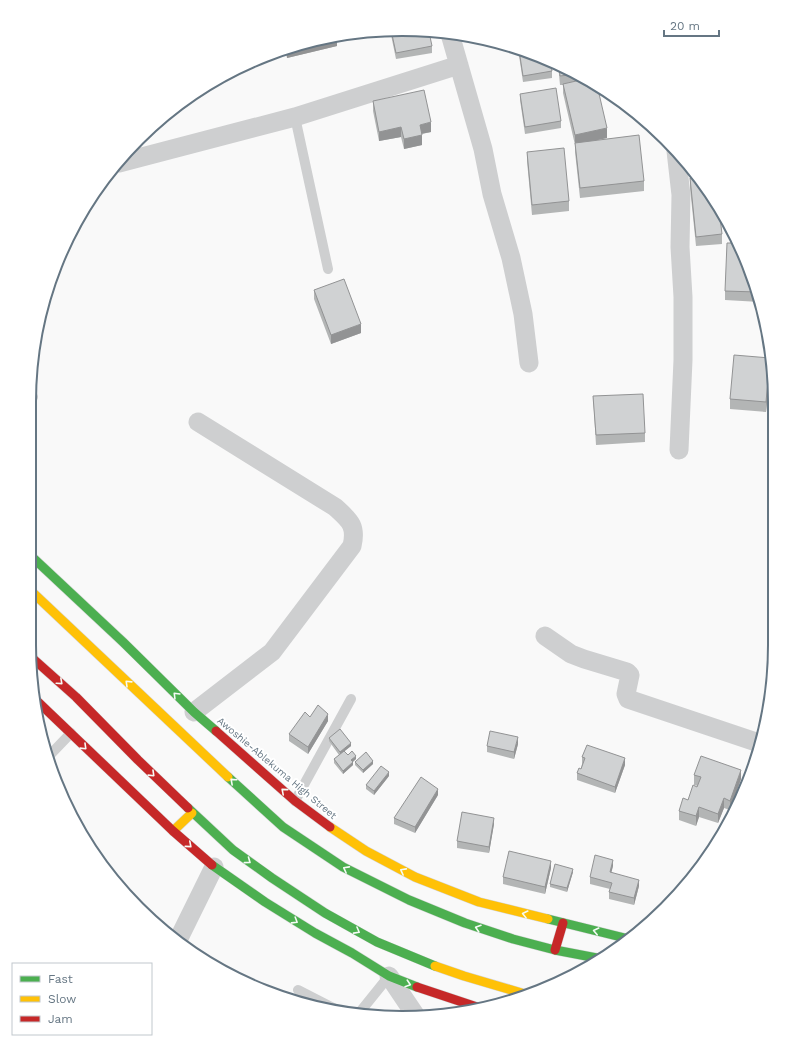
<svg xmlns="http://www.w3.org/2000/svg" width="804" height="1047" font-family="'Work Sans',sans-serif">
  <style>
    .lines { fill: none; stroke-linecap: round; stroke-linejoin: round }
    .fast-casing { stroke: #d5d6d7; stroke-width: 10 }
    .slow-casing { stroke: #d5d6d7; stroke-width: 10 }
    .jam-casing { stroke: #d5d6d7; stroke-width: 10 }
    .lane { stroke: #cecfd0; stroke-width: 10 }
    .street { stroke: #cecfd0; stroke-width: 19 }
    .fast { stroke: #4caf50; stroke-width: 9 }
    .slow { stroke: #ffc107; stroke-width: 9 }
    .jam { stroke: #c62828; stroke-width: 9 }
    .wall { fill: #b3b5b5 }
    .shaded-wall { fill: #929394 }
    .building { fill: #d0d2d3; stroke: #929394 }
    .oneway { stroke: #f6fbf6 }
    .labels { text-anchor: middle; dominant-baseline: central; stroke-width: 4; stroke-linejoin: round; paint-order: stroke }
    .street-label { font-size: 10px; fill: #657683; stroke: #fff }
    .rim { fill: none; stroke: #657683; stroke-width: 2 }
  </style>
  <rect width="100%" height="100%" fill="#f9f9f9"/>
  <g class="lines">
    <defs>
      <path id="fast" d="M29,554l94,88 71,70 22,19
        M228,777l55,50 60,40 66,33 56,23 48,16 42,11 47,9
        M188,808l45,42 39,28 53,35 52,29 58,24
        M212,865l53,37 50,31 37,20 37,23 28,11
        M548,919l81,20"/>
      <path id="slow" d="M29,589l199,188
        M330,827l36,24 49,26 64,25 69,17
        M173,831l19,-18
        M435,966l29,10 61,18"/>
      <path id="jam" d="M30,656l46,41 62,63 50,48
        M36,700l137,131 39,34
        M216,731l79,70 35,26
        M555,950l8,-27
        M417,987l63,21"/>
    </defs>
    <use href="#fast" class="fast-casing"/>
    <use href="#slow" class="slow-casing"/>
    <use href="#jam" class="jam-casing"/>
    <path class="lane" d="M295,117l33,152
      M30,401l3,-4
      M48,757l23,-24
      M295,801l56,-102
      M298,990l39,20
      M360,1012l29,-36"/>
    <path class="street" d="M450,34l33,115 9,45 19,64 12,56 6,49
      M676,151l5,44 -1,52 3,50v63l-4,90
      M119,163l176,-46 164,-52
      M545,636l26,18 13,5 43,13 3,3 -4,19 2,5 131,44
      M194,712l78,-60 80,-106c5,-21 -3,-26 -17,-39l-137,-85
      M178,940l36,-73
      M389,976l27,40"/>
    <use href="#fast" class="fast"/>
    <use href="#slow" class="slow"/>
    <use href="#jam" class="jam"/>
  </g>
  <path class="wall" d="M402,29l30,17v7l-36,6 -6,-29z
    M329,36l8,10 -50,12 -2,-8z
    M518,49l27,8 7,14v7l-29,4z
    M558,64l39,21 10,53 -11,2 48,41v10l-64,7 -5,-46v-7l-12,-52v-8h-3z
    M520,94l41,27v7l-36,6 -5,-34z
    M373,101l58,31 -9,2v11l-18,4 -3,-12 -22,4 -6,-30z
    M527,152l42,49v10l-37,4 -5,-54z
    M690,178l32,56v10l-26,2 -6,-58z
    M755,282l5,20 -35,-2v-9z
    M314,290l47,43 -30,11 -17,-45z
    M770,368l-4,44 -36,-3v-10z
    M593,396l52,37v9l-49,3z
    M310,717l18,4 -20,33 -19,-13v-7z
    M329,738l22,8 -7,5 4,4 8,4 -3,3v3l-10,9 -9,-11v-4l5,-4 -10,-14z
    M518,744l-4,15 -27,-7v-6z
    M582,757l43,8 -10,28 -38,-13v-7l4,-4 1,-5z
    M355,762l18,2 -10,9 -8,-8z
    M694,775l47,4 -11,31 -6,-2 -6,15 -19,-6 -3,9 -17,-6v-9l9,-11 10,-14 -4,-1z
    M389,776l-15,19 -8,-6v-4z
    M438,795l-23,38 -21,-9v-6z
    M494,824l-5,29 -32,-5v-7z
    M613,866l-2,6 28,14 -5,19 -25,-6v-7l1,-3 -20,-5v-7z
    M551,868l-6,26 -42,-10v-7z
    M573,872l-6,20 -17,-5v-3z"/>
  <path class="shaded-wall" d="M337,37v9l-50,12v-9z
    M431,122v10l-11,2v-9z
    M401,127v10l-22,4v-9z
    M607,128v10l-32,7v-10z
    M422,135v10l-18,4v-10z
    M361,324v9l-30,11v-9z
    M770,358v10l-4,44v-10z
    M328,714v7l-20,33v-7z
    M518,737v7l-4,15v-7z
    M351,743v3l-11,9v-3z
    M356,756v3l-5,4v-3z
    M625,758v7l-10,28v-6z
    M373,761v3l-10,9v-3z
    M353,762v3l-10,9v-3z
    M741,770v9l-11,31v-9z
    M389,772v4l-15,19v-4z
    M438,789v6l-23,38v-6z
    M724,798v10l-6,15v-9z
    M699,807v10l-3,9v-10z
    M494,818v6l-5,29v-6z
    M613,860v6l-3,12v-6z
    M551,861v7l-6,26v-7z
    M573,869v3l-6,20v-4z
    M639,880v6l-5,19v-7z"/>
  <path class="building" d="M402,29l27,3 3,14 -36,7 -5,-23z
    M336,35l1,2 -42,9 34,-10z
    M519,50l26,7 5,3 2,11 -29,5z
    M559,65l17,9 -16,2z
    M585,79l12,6 10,43 -32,7 -12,-51z
    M556,88l5,33 -36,6 -5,-33z
    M424,90l7,32 -11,3 2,10 -18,4 -3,-12 -22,5 -6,-31z
    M639,135l5,46 -64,7 -5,-45z
    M564,148l5,53 -37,4 -5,-53z
    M698,177l14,18 7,14 3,25 -26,3 -6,-59z
    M727,243h9l19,39 2,10 -32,-1z
    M344,279l17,45 -30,11 -17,-45z
    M734,355l36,3 -4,44 -36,-3z
    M643,394l2,39 -49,2 -3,-39z
    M318,705l10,9 -20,33 -19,-13 16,-22 5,5z
    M340,729l11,14 -11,9 -11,-14z
    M490,731l28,6 -4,15 -27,-6z
    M587,745l38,13 -10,29 -38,-14 2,-5 2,1 4,-11 -3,-1z
    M344,751l4,4 4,-4 4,5 -5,4 2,2 -10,9 -9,-12z
    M366,752l7,9 -10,9 -8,-8z
    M701,756l40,14 -11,31 -6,-3 -6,16 -19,-7 -3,9 -17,-5 4,-13 5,2 5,-15 4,2 4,-10 -7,-2z
    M381,766l8,6 -15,19 -8,-6z
    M421,777l17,12 -23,38 -21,-9z
    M462,812l32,6 -5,29 -32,-6z
    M509,851l42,10 -6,26 -42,-10z
    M595,855l18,5 -3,12 29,8 -5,18 -25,-6 3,-9 -22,-6z
    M555,864l18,5 -6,19 -17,-4z"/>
  <defs><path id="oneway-chevron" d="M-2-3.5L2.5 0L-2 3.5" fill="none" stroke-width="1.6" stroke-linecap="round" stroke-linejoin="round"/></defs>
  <g class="oneway">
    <use href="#oneway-chevron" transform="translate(60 682) rotate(42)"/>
    <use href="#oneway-chevron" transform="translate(128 683) rotate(-136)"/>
    <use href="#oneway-chevron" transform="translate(176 695) rotate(-135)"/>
    <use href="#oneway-chevron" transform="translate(84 747) rotate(44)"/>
    <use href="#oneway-chevron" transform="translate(152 774) rotate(44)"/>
    <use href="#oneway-chevron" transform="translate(233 781) rotate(-138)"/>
    <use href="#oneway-chevron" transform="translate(284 791) rotate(-139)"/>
    <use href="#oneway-chevron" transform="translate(189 845) rotate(41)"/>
    <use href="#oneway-chevron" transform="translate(248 861) rotate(36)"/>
    <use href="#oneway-chevron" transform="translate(346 869) rotate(-152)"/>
    <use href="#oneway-chevron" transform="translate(403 871) rotate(-152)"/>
    <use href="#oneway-chevron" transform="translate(525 914) rotate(-166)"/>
    <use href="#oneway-chevron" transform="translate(295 921) rotate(32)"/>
    <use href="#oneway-chevron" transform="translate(478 928) rotate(-162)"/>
    <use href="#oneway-chevron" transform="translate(357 931) rotate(29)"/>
    <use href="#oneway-chevron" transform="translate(596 931) rotate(-167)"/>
    <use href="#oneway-chevron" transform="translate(408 984) rotate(18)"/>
  </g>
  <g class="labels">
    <g class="street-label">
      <text transform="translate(277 768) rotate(40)">Awoshie-Ablekuma High Street</text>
    </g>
  </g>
  <path d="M0 0H804V1047H0ZM402 36H402A366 366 0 0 1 768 402V645A366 366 0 0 1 402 1011H402A366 366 0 0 1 36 645V402A366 366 0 0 1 402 36Z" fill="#fff" fill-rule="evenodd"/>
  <path class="rim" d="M402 36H402A366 366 0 0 1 768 402V645A366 366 0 0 1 402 1011H402A366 366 0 0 1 36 645V402A366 366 0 0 1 402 36Z"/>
  <rect x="12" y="963" width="140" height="72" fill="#ffffff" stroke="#c1c8cd"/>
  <rect x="20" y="976" width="20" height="6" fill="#4caf50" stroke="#c1c8cd"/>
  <text x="48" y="983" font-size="12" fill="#657683">Fast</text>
  <rect x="20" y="996" width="20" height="6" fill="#ffc107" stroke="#c1c8cd"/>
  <text x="48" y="1003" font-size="12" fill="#657683">Slow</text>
  <rect x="20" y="1016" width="20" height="6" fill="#c62828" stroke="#c1c8cd"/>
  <text x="48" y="1023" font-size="12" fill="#657683">Jam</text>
  <path d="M664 30v6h55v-6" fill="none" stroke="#657683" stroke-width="2"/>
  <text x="670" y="30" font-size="12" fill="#657683" stroke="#ffffff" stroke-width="3" paint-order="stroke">20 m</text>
</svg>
